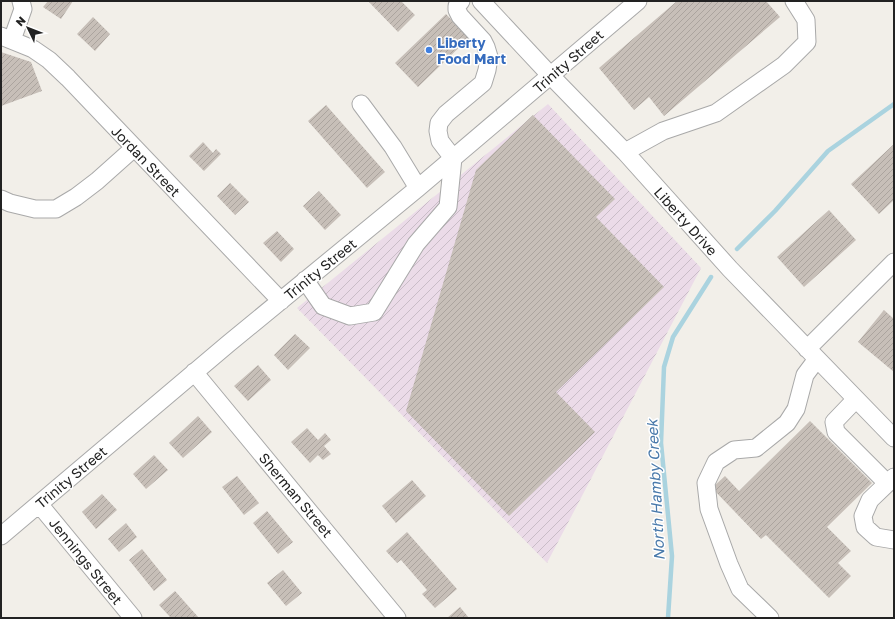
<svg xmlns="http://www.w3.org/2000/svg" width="895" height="619" font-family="'Golos Text',sans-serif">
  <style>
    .industrial { fill: url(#industrial-furrows) }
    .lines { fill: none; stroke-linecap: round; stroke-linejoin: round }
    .stream { stroke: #aad3df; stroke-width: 4.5 }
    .building { fill: url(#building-hatch) }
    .minor-casing { stroke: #a9a9a9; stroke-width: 19 }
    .minor { stroke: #fff; stroke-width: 17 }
    .shop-dot { fill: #3f7fe0; stroke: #fff; stroke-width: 1.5 }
    .labels { text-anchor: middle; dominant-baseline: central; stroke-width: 3; stroke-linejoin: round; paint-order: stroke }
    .shop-label { font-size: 14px; font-weight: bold; fill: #366cbe; stroke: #fff; text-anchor: start }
    .street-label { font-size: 14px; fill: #222; stroke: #fff }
    .water-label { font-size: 15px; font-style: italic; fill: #4a7aab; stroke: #fff }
  </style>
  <defs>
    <pattern id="industrial-furrows" width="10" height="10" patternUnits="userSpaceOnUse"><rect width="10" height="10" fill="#ebdbe8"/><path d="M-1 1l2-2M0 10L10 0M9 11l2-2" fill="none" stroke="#c9bcc7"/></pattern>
    <pattern id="building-hatch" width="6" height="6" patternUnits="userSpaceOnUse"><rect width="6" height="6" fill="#c7bfb8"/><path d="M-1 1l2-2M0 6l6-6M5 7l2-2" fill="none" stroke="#aba49e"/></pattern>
  </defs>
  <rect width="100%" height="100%" fill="#f2efe9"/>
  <path class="industrial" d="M548,104l153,164 -154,295 -250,-255z"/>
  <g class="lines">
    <path class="stream" d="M737,249l38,-38 53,-60 66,-47
      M668,618l4,-62 -11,-113 3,-76 9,-30 38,-60"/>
  </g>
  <path class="building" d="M48,1h25l-12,18 -18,-12z
    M368,1h33l14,14 -17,17z
    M677,1h89l14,16 -116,99 -15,-19 -15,13 -35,-42z
    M446,14l23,24 -51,49 -23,-24z
    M93,17l17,17 -15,17 -18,-17z
    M1,52l30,10 11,29 -41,15z
    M326,105l59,67 -18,16 -59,-67z
    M533,115l82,84 -19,18 68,70 -108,105 39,40 -86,84 -103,-105 70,-241z
    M203,142l10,11 3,-4 5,5 -17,17 -15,-15z
    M894,144v56l-15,14 -28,-30z
    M230,183l19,19 -14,13 -18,-19z
    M319,191l22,24 -16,15 -22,-24z
    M829,210l27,30 -52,47 -27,-30z
    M277,231l17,18 -13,13 -18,-19z
    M884,310l10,9v53l-36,-30z
    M295,334l15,14 -22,22 -14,-15z
    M258,365l13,15 -23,21 -14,-15z
    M198,416l14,16 -29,26 -14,-15z
    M810,421l62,62 -45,44 24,24 -13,12 13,13 -22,22 -63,-63 -5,4 -49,-51 13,-12 14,15z
    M307,428l11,12 7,-7 6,7 -7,6 7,8 -8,6 -5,-5 -8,8 -19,-21z
    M154,455l14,15 -22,19 -13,-15z
    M237,476l22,27 -15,12 -22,-28z
    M412,480l14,16 -30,27 -14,-17z
    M102,494l15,16 -21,19 -14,-17z
    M267,511l26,31 -15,12 -25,-31z
    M126,523l11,14 -18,15 -11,-13z
    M407,532l50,57 -22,19 -13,-14 5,-4 -26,-30 -4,3 -11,-12z
    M142,549l25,31 -13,11 -25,-31z
    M283,570l19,23 -16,13 -19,-23z
    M175,591l24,27h-28l-12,-13z
    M460,607l9,11h-22z"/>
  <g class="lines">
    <defs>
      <path id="minor" d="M481,1l70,75 74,76 105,117 164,169
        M1,36l32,13 16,11 19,18 213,223
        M12,40l11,-31 -2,-8
        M361,104l32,43 25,41
        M625,152l38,-21 53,-18 68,-48 23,-23 -1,-22 -12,-19
        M1,199l9,4 25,6h21l20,-12 21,-16 37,-33
        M305,280l18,26 27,10 24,-4 42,-68 32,-37 5,-49 -13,-17 -2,-10 1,-8 7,-9 37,-31 4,-13 2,-13 -3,-10 -3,-6 -23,-25 -3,-6v-4l4,-5
        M807,349l87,-87
        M194,372l203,246
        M856,399l-22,23 2,10 51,51
        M894,477l-24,23 -7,16 2,11 11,10 18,3
        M39,504l94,114
        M1,536l227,-192 190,-156 220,-187
        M770,618l-30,-29 -11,-25 -20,-55 -3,-26 10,-21 18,-12 22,-2 31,-25 9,-14 9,-34 12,-16"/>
    </defs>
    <use href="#minor" class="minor-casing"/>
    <use href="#minor" class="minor"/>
  </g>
  <circle class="shop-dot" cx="429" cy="50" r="4"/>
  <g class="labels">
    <g class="shop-label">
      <text x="437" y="42">Liberty<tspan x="437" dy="16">Food Mart</tspan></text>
    </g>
    <g class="street-label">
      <text transform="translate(568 61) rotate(-41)">Trinity Street</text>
      <text transform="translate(146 161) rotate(46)">Jordan Street</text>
      <text transform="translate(686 221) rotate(48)">Liberty Drive</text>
      <text transform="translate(320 269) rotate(-39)">Trinity Street</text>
      <text transform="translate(71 477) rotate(-40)">Trinity Street</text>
      <text transform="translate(296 495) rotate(50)">Sherman Street</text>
      <text transform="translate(86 561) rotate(51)">Jennings Street</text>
    </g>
    <g class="water-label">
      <text transform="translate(655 490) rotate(-93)">North Hamby Creek</text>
    </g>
  </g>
  <rect width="895" height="619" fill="none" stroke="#222222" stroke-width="4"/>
  <g transform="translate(28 28) rotate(313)" stroke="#ffffff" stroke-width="3" paint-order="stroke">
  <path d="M0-3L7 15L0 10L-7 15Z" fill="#222222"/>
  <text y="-6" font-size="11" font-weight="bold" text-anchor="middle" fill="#222222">N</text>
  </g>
</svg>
